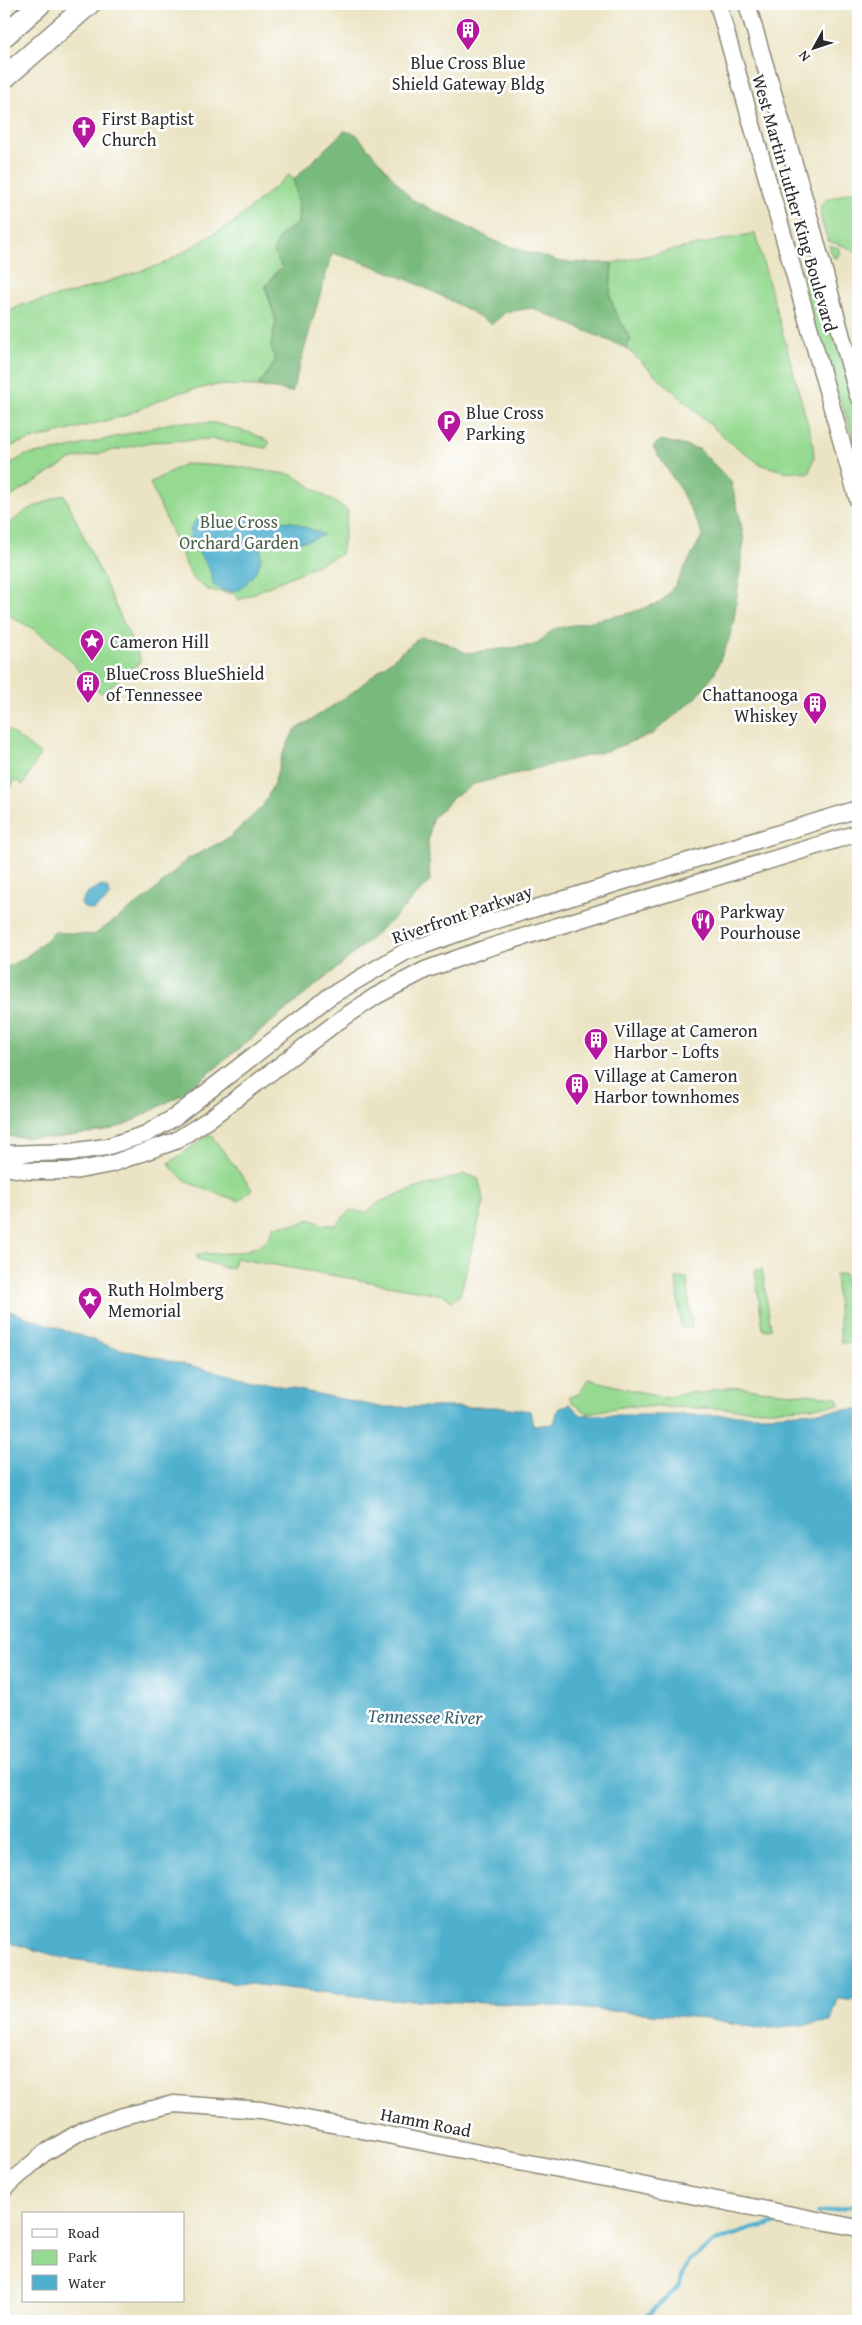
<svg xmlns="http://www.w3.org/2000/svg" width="862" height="2325" font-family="'Gentium Book Plus',serif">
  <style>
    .green { fill: #96da92; stroke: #60825e }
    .forest { fill: #78ba7c; stroke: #527254 }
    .water { fill: #4fb0ce; stroke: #3d6e7c }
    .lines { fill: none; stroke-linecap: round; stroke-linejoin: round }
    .stream { stroke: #4fb0ce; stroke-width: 4 }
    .secondary-casing { stroke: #8b8878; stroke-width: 19 }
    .motorway-casing { stroke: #8b8878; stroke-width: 24 }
    .secondary { stroke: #fff; stroke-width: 16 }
    .motorway { stroke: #fff; stroke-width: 21 }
    .labels { text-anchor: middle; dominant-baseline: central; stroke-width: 5; stroke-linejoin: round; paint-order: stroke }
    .poi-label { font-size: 18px; fill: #2b2b2b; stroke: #fff; text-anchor: start }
    .street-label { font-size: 18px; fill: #2b2b2b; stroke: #fff }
    .park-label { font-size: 18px; fill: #4b604a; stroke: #fff }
    .water-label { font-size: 19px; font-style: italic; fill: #39606c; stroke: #fff }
  </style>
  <rect width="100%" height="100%" fill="#fff"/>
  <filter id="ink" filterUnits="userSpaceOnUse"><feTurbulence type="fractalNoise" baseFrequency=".02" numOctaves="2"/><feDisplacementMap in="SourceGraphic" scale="10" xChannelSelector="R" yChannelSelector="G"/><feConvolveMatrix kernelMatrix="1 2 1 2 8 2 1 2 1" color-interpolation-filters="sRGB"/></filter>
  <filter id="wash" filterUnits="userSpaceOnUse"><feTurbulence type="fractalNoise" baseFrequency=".0096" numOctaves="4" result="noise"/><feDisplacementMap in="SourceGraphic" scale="20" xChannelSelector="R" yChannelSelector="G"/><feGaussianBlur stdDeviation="1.12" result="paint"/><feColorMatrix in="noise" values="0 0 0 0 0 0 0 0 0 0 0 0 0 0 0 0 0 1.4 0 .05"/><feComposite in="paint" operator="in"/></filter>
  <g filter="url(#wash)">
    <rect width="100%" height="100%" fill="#ebe4c4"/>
    <path class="green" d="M289,175c6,5 6,12 8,20 6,36 -10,65 -32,92l11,34 -5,24 4,17 -17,24 -41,-1 -41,8 -52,23 -108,28 -12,6v-136l18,-9 51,-12 92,-30 69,-41z
      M858,189v65l-11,-7 -19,-6c-3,-12 -14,-32 -2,-41z
      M755,233l58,210 1,15 -5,15 -26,-2 -23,-7 -34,-25 -100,-91 5,-8 -16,-28 -5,-16 2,-33z
      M829,245l12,4 -4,9 -4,-1z
      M803,267c31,46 40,106 55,160v19l-4,-3c-3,-9 -5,-20 -9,-29 -9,-28 -50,-124 -42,-147z
      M176,422l39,1 39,11 16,8 -4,6 -54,-9 -61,3 -81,18 -66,41v-34l22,-12 35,-5z
      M184,464l48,2 61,9 55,36 -7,43 -102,46 -4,-6 -27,-4 -16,-12 -42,-95z
      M64,494l77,167 -39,32c-16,-8 -21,-21 -32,-33 -10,-10 -21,-20 -32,-28 -8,-6 -33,-16 -34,-24 -4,-17 4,-33 4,-50l-4,-4v-26l23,-18z
      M4,727l36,27 -17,31 -8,-5 -11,19z
      M210,1134l42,55 -13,12c-23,-9 -58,-15 -70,-38z
      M465,1174l13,4 6,24 -24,93 -8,6 -8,-6 -209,-37 -2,9 -4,2 -32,-10v-5c21,-1 53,2 69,-14 4,-4 6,-9 8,-14l24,-2 12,-5 14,6h12l13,-14 6,-1c13,7 16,-4 27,-9 25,-12 56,-18 83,-27z
      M762,1269l9,59 -4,2 -4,-1 -8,-59z
      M835,1274h10l8,69h-12z
      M676,1278h11l5,50h-11z
      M588,1379l75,19 28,-6 14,1 8,-4 29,-2 17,3 78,7 2,8 -67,5 -145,-4 -40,7 -15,-11 -3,-5 10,-3z"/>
    <path class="forest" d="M344,131l12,3 55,65 88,44 62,19 51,1 -2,33 5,16 16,28 -5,8 -94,-40 -26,4 -14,12c-50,-30 -104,-56 -160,-71l-40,139 -34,-6 17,-24 -4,-17 5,-24 -10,-35 16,-19 -9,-16 9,-18 17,-10v-14l-5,-30z
      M661,440l38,9 32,33 8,32 5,26 -10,79 -5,20 -14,33 -18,25 -45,37 -46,17 -132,33 -20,13 -22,22 -4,23 2,39 -34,35 -54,48 -156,128 -61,33 -20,6 -50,7 -41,-1 -10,-3v-165l22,-12 29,-25 39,3 56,-40 36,-35 43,-22 34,-32 11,-23 8,-27 12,-25 55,-36 71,-58 22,4 24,12 69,-8 19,-16 76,-16 31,-11 15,-18 27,-50 -23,-45 -27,-42z"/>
    <path class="water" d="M204,516l28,4 26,-1 35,3 31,13 -17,6 -43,3c-5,5 -2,12 -4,19 -3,9 -12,19 -20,26 -9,4 -20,2 -27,-5 -1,-6 -2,-13 -6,-19 -9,-15 -31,-37 -3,-49z
      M103,886l4,2 3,6 -5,8 -12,8 -9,-2 -3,-4c3,-12 11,-15 22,-18z
      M4,1309l108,38 126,30 141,30h124l27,4 3,15 21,-2 4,-15 12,-5 11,11h188l89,-6v592l-20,-2 -7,23 -69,7 -56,-11 -171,-13 -151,-6 -161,-18 -159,-23 -60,-17z"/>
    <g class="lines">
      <path class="stream" d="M818,2213l40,-9
        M628,2321l22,-7 28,-27 11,-26 27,-20 35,-12 36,-8"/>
    </g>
  </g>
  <g filter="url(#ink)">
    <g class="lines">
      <defs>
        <path id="secondary" d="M718,4l140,496
          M747,4l58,197 53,195
          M4,1154l67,-2 35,-5 40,-13 29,-17 155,-121 75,-44 79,-28 374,-115
          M4,1167l27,4h43l37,-7 64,-23 33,-21 129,-98 39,-26 49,-26 56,-20 377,-117
          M4,2189l39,-35 40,-24 40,-14 51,-12 87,6 597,118"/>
        <path id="motorway" d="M4,36l36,-32
          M4,78l85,-74"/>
      </defs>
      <use href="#secondary" class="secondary-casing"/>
      <use href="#motorway" class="motorway-casing"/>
      <use href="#secondary" class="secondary"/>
      <use href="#motorway" class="motorway"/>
    </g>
  </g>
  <defs>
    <symbol id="building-pin" viewBox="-11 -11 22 30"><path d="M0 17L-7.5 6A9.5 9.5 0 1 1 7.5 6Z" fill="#b5179e" stroke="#fff"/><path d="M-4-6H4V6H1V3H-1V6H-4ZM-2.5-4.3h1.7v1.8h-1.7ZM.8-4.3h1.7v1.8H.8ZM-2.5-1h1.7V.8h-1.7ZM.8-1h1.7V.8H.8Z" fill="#fff"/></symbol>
    <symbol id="church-pin" viewBox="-11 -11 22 30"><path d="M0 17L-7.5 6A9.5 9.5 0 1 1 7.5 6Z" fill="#b5179e" stroke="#fff"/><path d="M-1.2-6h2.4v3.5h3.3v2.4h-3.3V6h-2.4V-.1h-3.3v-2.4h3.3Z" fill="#fff"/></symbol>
    <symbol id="parking-pin" viewBox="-11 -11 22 30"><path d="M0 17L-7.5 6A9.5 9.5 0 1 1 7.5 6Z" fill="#b5179e" stroke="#fff"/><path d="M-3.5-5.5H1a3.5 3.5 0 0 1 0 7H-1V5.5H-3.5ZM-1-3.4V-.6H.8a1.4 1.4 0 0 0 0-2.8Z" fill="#fff"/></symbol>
    <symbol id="sight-pin" viewBox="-11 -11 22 30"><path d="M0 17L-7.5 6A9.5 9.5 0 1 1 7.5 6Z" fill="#b5179e" stroke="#fff"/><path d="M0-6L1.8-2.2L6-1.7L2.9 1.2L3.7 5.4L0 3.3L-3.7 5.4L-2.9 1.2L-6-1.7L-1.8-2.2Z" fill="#fff"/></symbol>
    <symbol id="restaurant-pin" viewBox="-11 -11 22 30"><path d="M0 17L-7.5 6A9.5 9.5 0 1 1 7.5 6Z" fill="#b5179e" stroke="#fff"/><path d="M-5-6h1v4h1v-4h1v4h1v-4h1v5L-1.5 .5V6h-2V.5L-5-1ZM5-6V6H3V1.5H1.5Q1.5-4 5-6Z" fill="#fff"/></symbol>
  </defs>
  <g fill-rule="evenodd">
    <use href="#building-pin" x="454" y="16" width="28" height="38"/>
    <use href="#church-pin" x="70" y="114" width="28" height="38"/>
    <use href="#parking-pin" x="435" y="408" width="28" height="38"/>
    <use href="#sight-pin" x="78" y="627" width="28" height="38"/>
    <use href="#building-pin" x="74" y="669" width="28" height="38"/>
    <use href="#building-pin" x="801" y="690" width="28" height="38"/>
    <use href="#restaurant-pin" x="689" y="907" width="28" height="38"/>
    <use href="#building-pin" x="582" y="1026" width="28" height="38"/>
    <use href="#building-pin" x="563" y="1071" width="28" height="38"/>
    <use href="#sight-pin" x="76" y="1285" width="28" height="38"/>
  </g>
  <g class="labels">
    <g class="poi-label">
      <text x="468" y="62" text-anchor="middle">Blue Cross Blue<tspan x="468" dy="21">Shield Gateway Bldg</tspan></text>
      <text x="102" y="118">First Baptist<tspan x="102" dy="21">Church</tspan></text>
      <text x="466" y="412">Blue Cross<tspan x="466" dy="21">Parking</tspan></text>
      <text x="110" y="641">Cameron Hill</text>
      <text x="106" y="673">BlueCross BlueShield<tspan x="106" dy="21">of Tennessee</tspan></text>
      <text x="798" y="694" text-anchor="end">Chattanooga<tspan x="798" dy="21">Whiskey</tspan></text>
      <text x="720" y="911">Parkway<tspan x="720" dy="21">Pourhouse</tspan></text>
      <text x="614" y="1030">Village at Cameron<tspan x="614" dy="21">Harbor - Lofts</tspan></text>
      <text x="594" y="1075">Village at Cameron<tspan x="594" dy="21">Harbor townhomes</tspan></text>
      <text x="108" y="1289">Ruth Holmberg<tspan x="108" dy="21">Memorial</tspan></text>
    </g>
    <g class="street-label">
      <text transform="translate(795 203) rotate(74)">West Martin Luther King Boulevard</text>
      <text transform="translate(462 914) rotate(-19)">Riverfront Parkway</text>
      <text transform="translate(426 2122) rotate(11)">Hamm Road</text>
    </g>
    <g class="park-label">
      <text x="239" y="521">Blue Cross<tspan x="239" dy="21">Orchard Garden</tspan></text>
    </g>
    <g class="water-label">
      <text transform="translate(425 1716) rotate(1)">Tennessee River</text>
    </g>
  </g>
  <rect width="862" height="2325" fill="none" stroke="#fff" stroke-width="20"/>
  <rect x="22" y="2212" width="162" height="90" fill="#ffffff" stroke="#aaaaaa"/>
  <rect x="32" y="2229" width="25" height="8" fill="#ffffff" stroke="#aaaaaa"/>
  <text x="68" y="2238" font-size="15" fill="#2b2b2b">Road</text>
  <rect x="32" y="2250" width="25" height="15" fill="#96da92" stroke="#aaaaaa"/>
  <text x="68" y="2262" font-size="15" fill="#2b2b2b">Park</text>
  <rect x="32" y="2275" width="25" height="15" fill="#4fb0ce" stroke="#aaaaaa"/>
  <text x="68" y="2288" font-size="15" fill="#2b2b2b">Water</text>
  <g transform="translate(814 48) rotate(230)" stroke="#ffffff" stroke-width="4" paint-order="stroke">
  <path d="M0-4L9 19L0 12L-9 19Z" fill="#2b2b2b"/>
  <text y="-8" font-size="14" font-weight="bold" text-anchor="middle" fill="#2b2b2b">N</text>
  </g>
</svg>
